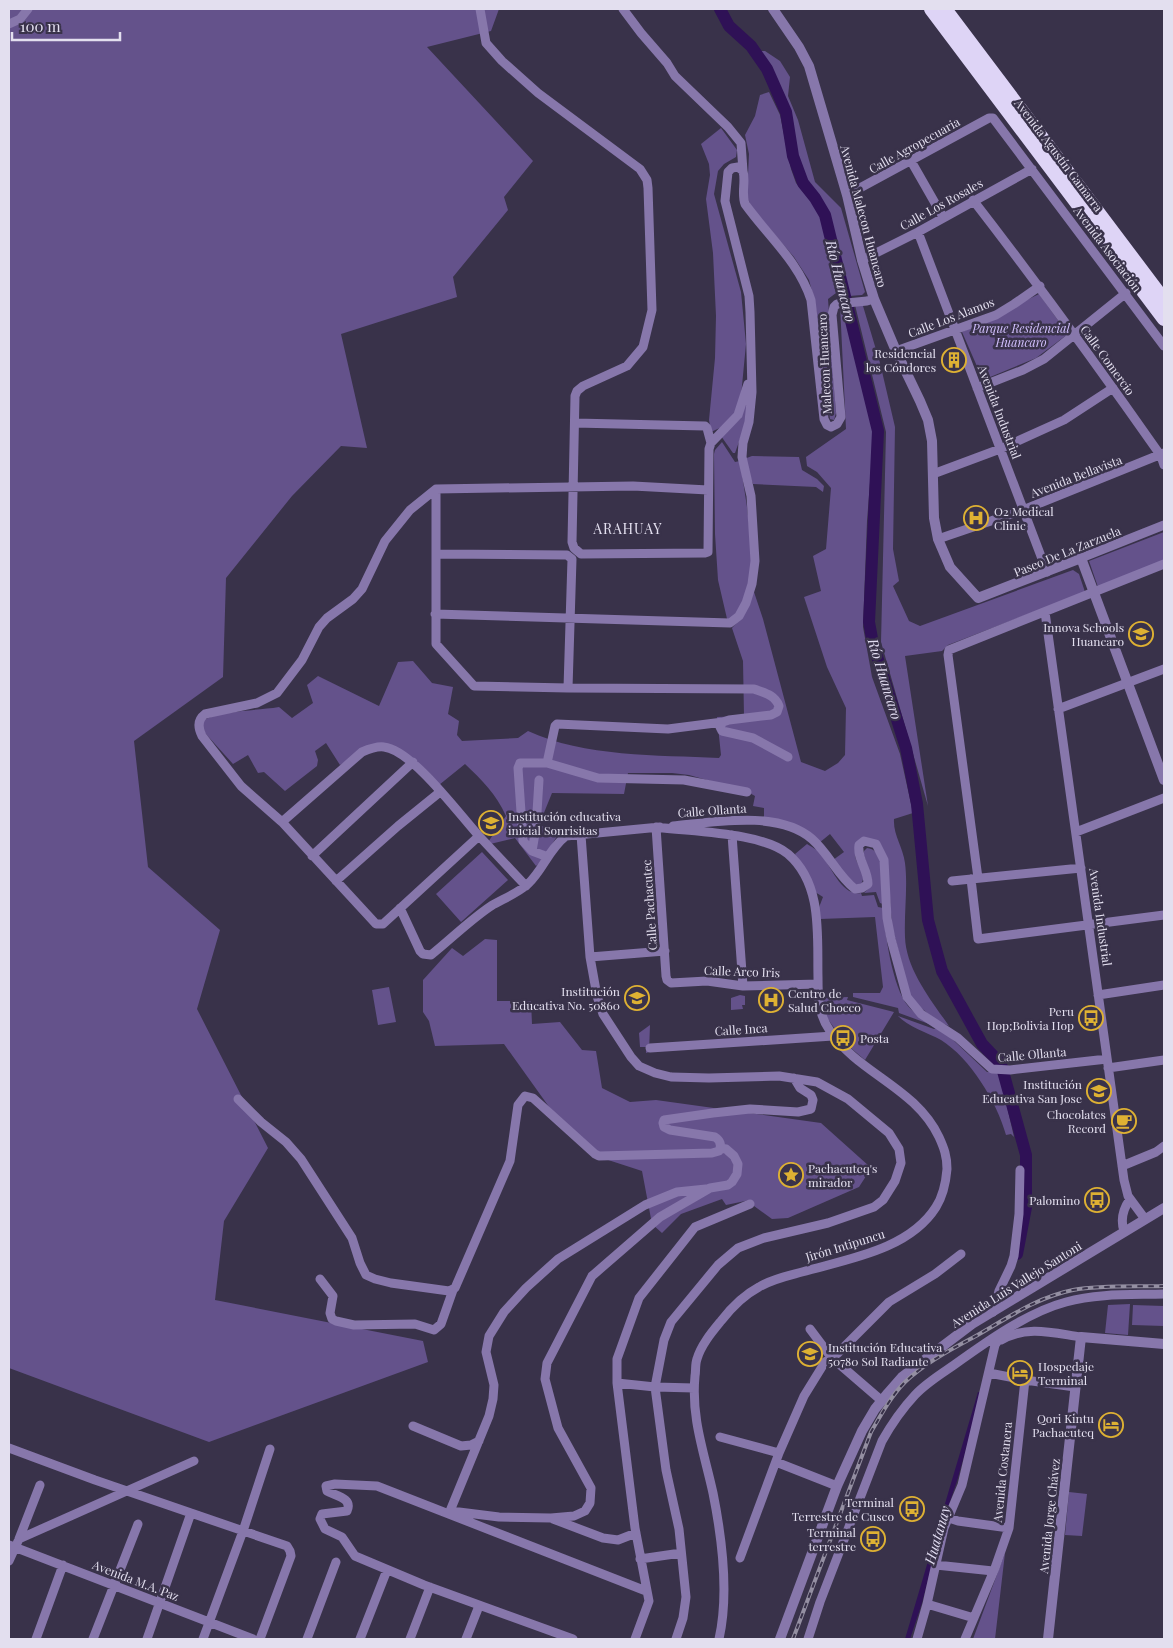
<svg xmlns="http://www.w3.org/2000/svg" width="1173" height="1648" font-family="'Playfair Display',serif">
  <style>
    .green { fill: #64528b }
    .water { fill: #2f1156 }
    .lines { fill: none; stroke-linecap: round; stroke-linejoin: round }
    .river { stroke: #2f1156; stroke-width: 12 }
    .minor { stroke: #8777ab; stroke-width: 9 }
    .tertiary { stroke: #8777ab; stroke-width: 10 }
    .trunk { stroke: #ded4f6; stroke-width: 14 }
    .rail-casing { stroke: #948fa2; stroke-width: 4 }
    .rail { stroke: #39324a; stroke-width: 2; stroke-dasharray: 5.5; stroke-linecap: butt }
    .labels { text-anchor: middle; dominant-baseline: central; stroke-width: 5; stroke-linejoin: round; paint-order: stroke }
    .street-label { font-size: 12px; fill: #e3dfef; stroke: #39324a }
    .park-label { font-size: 12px; font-style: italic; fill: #d2c0fe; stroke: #39324a }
    .poi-label { font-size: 12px; fill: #e3dfef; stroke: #39324a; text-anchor: end }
    .water-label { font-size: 14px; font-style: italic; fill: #e1dcf1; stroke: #39324a }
    .neighbourhood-label { font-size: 14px; letter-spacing: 1px; fill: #e3dfef; stroke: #39324a }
  </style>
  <rect width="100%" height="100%" fill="#39324a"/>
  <path class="green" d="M9,9h490l-8,22 -64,16 106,114 -29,36 4,13 -55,67 4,20 -116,37 26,114 -26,-2 -49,50 -66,82 -3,99 -89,64 14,126 72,63 -23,79 71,139 -44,73 -9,79 208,41 5,21 -219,80 -200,-74z
    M758,51h7l15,10 10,16 -2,19 10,24 17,62 26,26 24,84 -3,3 -13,1 -22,-87 -21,-26 -9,-22 -10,-58 -16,-35z
    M769,92l11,23 11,54 5,14 14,17 11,16 15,77 -8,6 8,114 -2,7 -4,-1 -15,-117 -6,-22 -15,-23 -43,-50 -4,-11 2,-42 -4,-19 10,-19 5,-21z
    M721,128l16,22 -1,7 -12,7 -6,7 -4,23 27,98 5,52 -5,52 -7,19 -10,11 -13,6 -2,-12 6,-62 1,-42 -3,-63 -7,-54 4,-24 -1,-11 -8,-20z
    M1039,294l29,40 -32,24 -53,22 -21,-48z
    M843,304l29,122 1,18 -6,77 -4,106 9,50 28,77 13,59 -19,6c-1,16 9,28 11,44 3,24 -1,49 0,74 1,32 26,63 44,89l-12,-5 -17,-14 -10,-12 -18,-69 -2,-28 -16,-57 -18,5c-1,3 -1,6 -1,9 1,11 13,18 6,29l-6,1 -22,-25 11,-8 -14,-18 -11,9 -8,-8 -47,-13v-14l-11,-2 2,-10 -9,-5 -57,-16 -17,-2h-44l-4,21 -72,-1 -13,32 20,8 -18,29 -5,4 -21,-28 -29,7 20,-29c-10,-22 -24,-36 -41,-52l-26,21 -54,-37 -23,4 -22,13 -14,-22 -11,8 3,9 -1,6 -32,25 -21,-19 -6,1 -10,-18 -15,9 -28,-31 -2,-6v-7c21,-10 52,-9 76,-13l13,11 21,-15 -6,-18 11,-9 61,30 19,-44 15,-1 19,22 21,4 -5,27 11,7 -2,14 5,6 56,-3 10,-7c56,26 130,24 191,27l2,-3 -4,-38 27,-1 -1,-55 -11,-33 12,-13 9,-26 10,30 38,143 24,9 13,-8 7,-8 1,-47 -19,-41 -23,-70 17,-6 -8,-35 13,-7 5,-61 -14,-16 -10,-6 -1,-9 40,-28 -6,-124z
    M855,305l8,1 17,57 15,64 -2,122 6,32 -6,5 16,35 11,5 153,-56 6,4 6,18 -137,53 -6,6 -37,5 23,150 -47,-164 5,-210z
    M748,397l2,14 -15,42h-2l-12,-17 20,-18z
    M722,442l13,20 5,-1 7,46 6,54 -9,41 -12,18 -4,3 -10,-43 -3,-46 -1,-80 1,-4z
    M752,456l47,1 3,13 15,9 7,7 -1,6 -7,-5 -63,-3 -9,-25z
    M1164,532v28l-66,27 -9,-26z
    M807,844c4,3 10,5 13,9 12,14 21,43 41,40l1,3 12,-1 4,12 5,1c2,25 9,78 25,98 7,8 16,13 24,19l-33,-12 -1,-5 -45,-11v-4h27l3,-6 -8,-70 -55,2 -2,-9 5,-13 -11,-7 -3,-12 -14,-24z
    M867,848c20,1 15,41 16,56l-3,-1 -4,-11 -12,1 5,-5 3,-7 -8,-26v-4z
    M482,852l26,28 -47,42 -25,-28z
    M485,939l12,1v61h34l1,23 28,-2 22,28 14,1 6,37 28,14 26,-2 165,23 48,43 -1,7 -9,14 -71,31 -16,1 -18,-13 -4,-6 -24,5 -4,-6 -41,15 -19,19 -10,-9 -10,-53 -40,-13 -50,-47 -48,-67 -69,2 -6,-25 -6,-9v-32l29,-32 11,8z
    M389,987l7,35 -18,3 -6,-35z
    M740,995l5,1v9h-3l1,4 -12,1v-12z
    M848,997l-1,3 47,12 -29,48 -13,-11 -14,-17h-1l-14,-20v-14z
    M898,1016l36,13 3,-1 13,9 37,35h12l15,65 -3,-3 -5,1c-9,-33 -36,-77 -65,-95 -13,-7 -34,-14 -43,-24z
    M650,1025l-1,27 -3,1v-6h-6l-1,-14z
    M1130,1304l-2,31 -23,-2 3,-28z
    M1133,1305l31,1v20l-32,-1z
    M1069,1492l18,2 -5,42 -17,-1z
    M1005,1553l-10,86h-22z"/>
  <path class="water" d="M978,1392l4,1 -25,88 -15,44 -20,78 -12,36h-5z"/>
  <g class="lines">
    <path class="river" d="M720,9l9,17 22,20 16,23 19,43 7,44 10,27 12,15 10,17 53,216 -9,191 4,22 33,104 11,56 11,116 14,51 40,73 19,20 25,91v52l-9,47"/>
    <path class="minor" d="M480,9l6,34 16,18 36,32 102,76 7,11 1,8 4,122 -9,37 -16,19 -44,20 -6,5 -2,5 -3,146 2,6 7,6 124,-1 3,-1 1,-103 2,-6 -4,-15 -2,-2 -130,-3
      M623,9l18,24 26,30 8,13 53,51 13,16 2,28
      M9,24l11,-5 8,-10
      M911,161l32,56
      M847,195l142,-77h4l171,228
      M973,200c65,84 127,169 188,256l3,9
      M918,232l129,340
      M862,260l56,-28 114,-63
      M896,351l100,-36 18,-11 26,-18
      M977,388l46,-18 21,-11 82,-66
      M711,443l27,-28 10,-31
      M933,474l67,-25 64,-29 49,-32
      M436,489v155l38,42 94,2 186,1c11,4 21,6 25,17l-2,6 -6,3 -42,5 -6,2 -3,5 2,4 31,7 35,19
      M938,539l85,-29 141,-57
      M437,554l130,1 5,4 -4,129
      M1081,558l83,-33
      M1045,612l79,568 4,16 17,23
      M435,614l295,9 9,-7 7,-13 6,-19 3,-23 -4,-65 -9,-39 1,-14 6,-21 3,-30 -2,-80 -1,-16 -24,-95 3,-29 4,-4 6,-1 5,4c3,11 -2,22 2,33 23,32 54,58 66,96l13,119 3,6 4,2 6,-3 4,-7 -9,-102 2,-8 3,-3 30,-3 7,-2
      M1058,709l106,-40
      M547,763l51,15 86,2 63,12
      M282,822l80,-70c7,-3 15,-6 22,-5 28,3 75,67 95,89l-96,88h-7l-94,-102 -41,-36 -39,-50c-4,-8 -5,-16 3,-22l52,-11 20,-10 25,-33 17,-33 8,-9 26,-19 9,-10 23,-48 25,-31 26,-21 197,-3 75,4
      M673,826c41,-4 106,-16 139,13 17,15 26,37 43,50l7,-1 6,-4c0,-15 -11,-24 -9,-39l5,-4 12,3 8,16 3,58 4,21 16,58 14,17 37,24 34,31 18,1 97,-11
      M1076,832l88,-34
      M581,835l9,122 7,39 6,18 28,43 8,9 16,7 16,4 38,1 70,-2 38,6 31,17 41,34 10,16 2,14 -6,18 -12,19 -9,7 -46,16 -64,15 -26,10 -20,17 -47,57 -7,18 -9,47 11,83 13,59 7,68 -3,21 -7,21
      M732,835l11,151
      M479,836l47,50
      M532,851l4,-23 3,-48
      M312,856l101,-94
      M548,857l-16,-6 -9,-10 -5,-73 2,-5h27l8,-37 2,-2 111,5 55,-7
      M978,878l-30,-223 1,-5 215,-86
      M971,879l7,60 186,-24
      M336,881l62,-55 42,-34
      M952,881l129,-13
      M400,908l20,43 3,3 8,1c20,-16 39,-35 60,-49 12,-7 27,-13 37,-22 15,-14 21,-35 38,-48l94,-9
      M590,957l75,-6
      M1098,995l66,-10
      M650,1048l183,-12
      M1108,1068l56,-8
      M238,1099l23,23 25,20 15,17 51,79 8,25 6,12 9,4 16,4 58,8 6,-3 55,-127 8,-56 7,-9 8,2 62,56 4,2 113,-3 7,-2c3,-6 1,-11 -4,-14l-45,-7 -6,-3 -1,-4 1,-3 49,-7 37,-4 48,3 13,-3 2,-9 -2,-5 -11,-7 -6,-10
      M1122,1166l34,-14 8,-6
      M1124,1231c-4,-12 -1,-22 6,-32
      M320,1279l13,17 -3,17 2,6 4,2 18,4 61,-1 19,6 7,-6 12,-34
      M993,1312l6,-21 12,-25 3,-10 5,-42 1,-44
      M810,1329l21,28 51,44
      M1001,1340c26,-15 52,-7 80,-3
      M989,1373l36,7
      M617,1383l38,4 39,1
      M413,1426l48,20 10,-1 8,-4
      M720,1437l59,16
      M9,1448l86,32 192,66 3,5 1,5 -31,83
      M776,1462l61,24
      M450,1511l39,-95 4,-17 1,-14 -8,-33 3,-16 15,-24 22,-24 32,-29 87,-54 32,-13 29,-3
      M451,1511l48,6 52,1 23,-2 11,-5 5,-8 1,-15 -33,-60 -13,-49 2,-16 45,-87 68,-59 50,-29 18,-3 4,-3 5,-8 1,-10 -4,-8 -8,-7 -6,-1
      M949,1518l9,3 51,7
      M553,1519l50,19 15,2 18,-7
      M19,1539l21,-54
      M9,1545l244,94
      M740,1558l39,-105 25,-57 21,-34 12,-8 52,-52 46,-28 26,-20
      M640,1559l41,-6
      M9,1561l10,-22 175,-78
      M936,1565l57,6
      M927,1604l47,14
      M36,1639l27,-74
      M93,1639l45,-115
      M147,1639l44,-126
      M203,1639l40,-108 27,-82
      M307,1639l29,-77
      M360,1639l27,-69
      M410,1639l20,-52
      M466,1639l13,-33
      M573,1639l-149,-54 -69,-29 -13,-19 -17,-8 -5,-10 2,-5 25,-3c6,-13 -11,-15 -20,-20l-1,-5 9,-2 42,2 269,105
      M635,1639l14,-38 -14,-73 -18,-145v-24l22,-61 56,-71 55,-23
      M719,1639c10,-44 3,-101 -6,-146 -9,-41 -22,-75 -18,-117 1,-5 0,-12 2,-17 4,-14 15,-27 24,-38 10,-13 23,-26 38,-34 13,-8 28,-11 43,-15 45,-13 107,-22 134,-65 7,-11 10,-26 11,-38 0,-13 -3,-21 -8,-32 -24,-50 -80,-63 -109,-106 -12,-17 -12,-34 -12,-54 -1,-41 5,-93 -30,-123 -27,-22 -97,-22 -132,-27l10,149 1,4 4,3 36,-2 36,5 75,-2
      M808,1639l12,-37 62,-161c9,-16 20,-32 33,-46 11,-12 26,-21 39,-30 32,-23 74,-53 112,-63 32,-9 66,-7 98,-8
      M917,1639l10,-35 17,-76 18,-43 33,-140 7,-10
      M965,1639l30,-71 14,-40 16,-148 50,7"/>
    <path class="tertiary" d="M773,9l26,38 10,19 38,129 15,65 12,39 22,52 24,50 8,19 4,21 2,77 4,21 12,28 28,31 103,-40 83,222
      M780,1639l57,-153 25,-55 13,-22 13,-16 14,-16 70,-53 192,-116
      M1048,1639l33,-302 83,7"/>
    <path class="trunk" d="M931,9l233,310
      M945,9l219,291"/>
    <defs>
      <path id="rail" d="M793,1639l78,-207c10,-17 20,-36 34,-50 20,-19 45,-32 69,-45 32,-18 63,-40 99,-47 30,-5 61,-3 91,-4"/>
    </defs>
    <use href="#rail" class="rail-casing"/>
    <use href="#rail" class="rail"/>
  </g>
  <defs>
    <symbol id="building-ring" viewBox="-11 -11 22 22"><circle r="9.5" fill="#39324a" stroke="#deb133" stroke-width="1.5"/><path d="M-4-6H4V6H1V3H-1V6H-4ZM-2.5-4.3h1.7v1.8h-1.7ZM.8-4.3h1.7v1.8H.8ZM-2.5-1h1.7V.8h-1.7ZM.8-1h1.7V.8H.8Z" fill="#deb133"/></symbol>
    <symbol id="hospital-ring" viewBox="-11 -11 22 22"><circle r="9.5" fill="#39324a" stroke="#deb133" stroke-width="1.5"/><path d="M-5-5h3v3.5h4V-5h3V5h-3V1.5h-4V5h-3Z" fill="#deb133"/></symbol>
    <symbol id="school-ring" viewBox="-11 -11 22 22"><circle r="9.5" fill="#39324a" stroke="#deb133" stroke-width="1.5"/><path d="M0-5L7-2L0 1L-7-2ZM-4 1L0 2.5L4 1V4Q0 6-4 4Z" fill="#deb133"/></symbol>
    <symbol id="bus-ring" viewBox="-11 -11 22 22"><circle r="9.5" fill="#39324a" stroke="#deb133" stroke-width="1.5"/><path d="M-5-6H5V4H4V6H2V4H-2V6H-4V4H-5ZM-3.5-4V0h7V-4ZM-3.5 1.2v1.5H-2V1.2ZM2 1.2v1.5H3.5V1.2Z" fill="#deb133"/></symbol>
    <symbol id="cafe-ring" viewBox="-11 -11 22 22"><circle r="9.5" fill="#39324a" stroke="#deb133" stroke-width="1.5"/><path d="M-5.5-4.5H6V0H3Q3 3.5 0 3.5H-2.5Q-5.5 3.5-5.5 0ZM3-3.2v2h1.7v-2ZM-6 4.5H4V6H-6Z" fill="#deb133"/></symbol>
    <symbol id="sight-ring" viewBox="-11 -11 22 22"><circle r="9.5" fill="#39324a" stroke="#deb133" stroke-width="1.5"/><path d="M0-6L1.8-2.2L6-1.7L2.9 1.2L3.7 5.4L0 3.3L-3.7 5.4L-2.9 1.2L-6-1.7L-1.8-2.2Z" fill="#deb133"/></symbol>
    <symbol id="hotel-ring" viewBox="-11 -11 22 22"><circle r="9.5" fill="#39324a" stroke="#deb133" stroke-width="1.5"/><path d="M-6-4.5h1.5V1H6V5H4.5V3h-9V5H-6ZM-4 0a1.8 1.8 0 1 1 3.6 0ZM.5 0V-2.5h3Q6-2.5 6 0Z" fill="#deb133"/></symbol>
  </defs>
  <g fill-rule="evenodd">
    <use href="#building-ring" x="940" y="346" width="28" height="28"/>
    <use href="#hospital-ring" x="962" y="504" width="28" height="28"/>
    <use href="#school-ring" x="1127" y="620" width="28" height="28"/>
    <use href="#school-ring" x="477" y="809" width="28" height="28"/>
    <use href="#school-ring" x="623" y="984" width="28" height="28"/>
    <use href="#hospital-ring" x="757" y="986" width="28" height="28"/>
    <use href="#bus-ring" x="1077" y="1004" width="28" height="28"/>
    <use href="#bus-ring" x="829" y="1024" width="28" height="28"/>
    <use href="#school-ring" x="1085" y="1077" width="28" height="28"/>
    <use href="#cafe-ring" x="1110" y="1107" width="28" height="28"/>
    <use href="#sight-ring" x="777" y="1161" width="28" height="28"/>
    <use href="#bus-ring" x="1083" y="1186" width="28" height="28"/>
    <use href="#school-ring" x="796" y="1340" width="28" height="28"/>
    <use href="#hotel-ring" x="1006" y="1359" width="28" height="28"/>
    <use href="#hotel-ring" x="1097" y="1411" width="28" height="28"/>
    <use href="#bus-ring" x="898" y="1495" width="28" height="28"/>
    <use href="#bus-ring" x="859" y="1525" width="28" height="28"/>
  </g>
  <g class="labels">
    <g class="street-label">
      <text transform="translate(914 145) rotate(-29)">Calle Agropecuaria</text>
      <text transform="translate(1059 155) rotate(53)">Avenida Agustín Gamarra</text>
      <text transform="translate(941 204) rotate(-29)">Calle Los Rosales</text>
      <text transform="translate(864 216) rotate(75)">Avenida Malecon Huancaro</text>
      <text transform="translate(1108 249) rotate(53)">Avenida Asociación</text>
      <text transform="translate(951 317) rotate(-21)">Calle Los Alamos</text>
      <text transform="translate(1108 360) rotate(54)">Calle Comercio</text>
      <text transform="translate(824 364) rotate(-93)">Malecon Huancaro</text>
      <text transform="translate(1000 412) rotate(69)">Avenida Industrial</text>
      <text transform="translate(1076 476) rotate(-21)">Avenida Bellavista</text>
      <text transform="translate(1067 551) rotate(-22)">Paseo De La Zarzuela</text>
      <text transform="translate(712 810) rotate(-4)">Calle Ollanta</text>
      <text transform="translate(649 905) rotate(-94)">Calle Pachacutec</text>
      <text transform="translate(1101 917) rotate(82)">Avenida Industrial</text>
      <text transform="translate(742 971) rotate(2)">Calle Arco Iris</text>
      <text transform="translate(741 1029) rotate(-4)">Calle Inca</text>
      <text transform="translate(1032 1054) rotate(-5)">Calle Ollanta</text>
      <text transform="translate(845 1245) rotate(-17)">Jirón Intipuncu</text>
      <text transform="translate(1016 1284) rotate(-32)">Avenida Luis Vallejo Santoni</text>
      <text transform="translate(1002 1472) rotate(-84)">Avenida Costanera</text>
      <text transform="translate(1049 1516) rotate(-84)">Avenida Jorge Chávez</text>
      <text transform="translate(136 1580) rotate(21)">Avenida M.A. Paz</text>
    </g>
    <g class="park-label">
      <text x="1021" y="328">Parque Residencial<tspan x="1021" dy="14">Huancaro</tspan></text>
    </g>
    <g class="poi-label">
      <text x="936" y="353">Residencial<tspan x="936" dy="14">los Cóndores</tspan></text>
      <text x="994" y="511" text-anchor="start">O2 Medical<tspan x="994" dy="14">Clinic</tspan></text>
      <text x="1124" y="627">Innova Schools<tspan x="1124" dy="14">Huancaro</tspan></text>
      <text x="508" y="816" text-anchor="start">Institución educativa<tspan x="508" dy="14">inicial Sonrisitas</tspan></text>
      <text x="620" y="991">Institución<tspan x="620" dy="14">Educativa No. 50860</tspan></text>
      <text x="788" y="993" text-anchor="start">Centro de<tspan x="788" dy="14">Salud Chocco</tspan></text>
      <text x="1074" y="1011">Peru<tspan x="1074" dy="14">Hop;Bolivia Hop</tspan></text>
      <text x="860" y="1038" text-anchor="start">Posta</text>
      <text x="1082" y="1084">Institución<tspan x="1082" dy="14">Educativa San Jose</tspan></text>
      <text x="1106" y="1114">Chocolates<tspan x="1106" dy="14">Record</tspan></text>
      <text x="808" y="1168" text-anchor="start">Pachacuteq's<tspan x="808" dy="14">mirador</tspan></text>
      <text x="1080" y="1200">Palomino</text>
      <text x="828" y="1347" text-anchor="start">Institución Educativa<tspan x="828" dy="14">50780 Sol Radiante</tspan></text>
      <text x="1038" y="1366" text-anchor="start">Hospedaje<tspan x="1038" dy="14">Terminal</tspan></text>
      <text x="1094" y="1418">Qori Kintu<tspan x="1094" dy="14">Pachacuteq</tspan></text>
      <text x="894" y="1502">Terminal<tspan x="894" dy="14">Terrestre de Cusco</tspan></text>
      <text x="856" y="1532">Terminal<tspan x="856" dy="14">terrestre</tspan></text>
    </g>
    <g class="water-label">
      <text transform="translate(841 281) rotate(76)">Río Huancaro</text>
      <text transform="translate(885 679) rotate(73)">Río Huancaro</text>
      <text transform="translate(937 1535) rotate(-74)">Huatanay</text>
    </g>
    <g class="neighbourhood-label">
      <text x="628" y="528">ARAHUAY</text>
    </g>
  </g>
  <rect width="1173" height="1648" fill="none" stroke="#e3dfef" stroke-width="20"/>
  <path d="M12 32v8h108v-8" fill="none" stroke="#e3dfef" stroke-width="2.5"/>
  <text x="20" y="32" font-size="15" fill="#e3dfef" stroke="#39324a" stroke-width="4" paint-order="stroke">100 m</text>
</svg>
